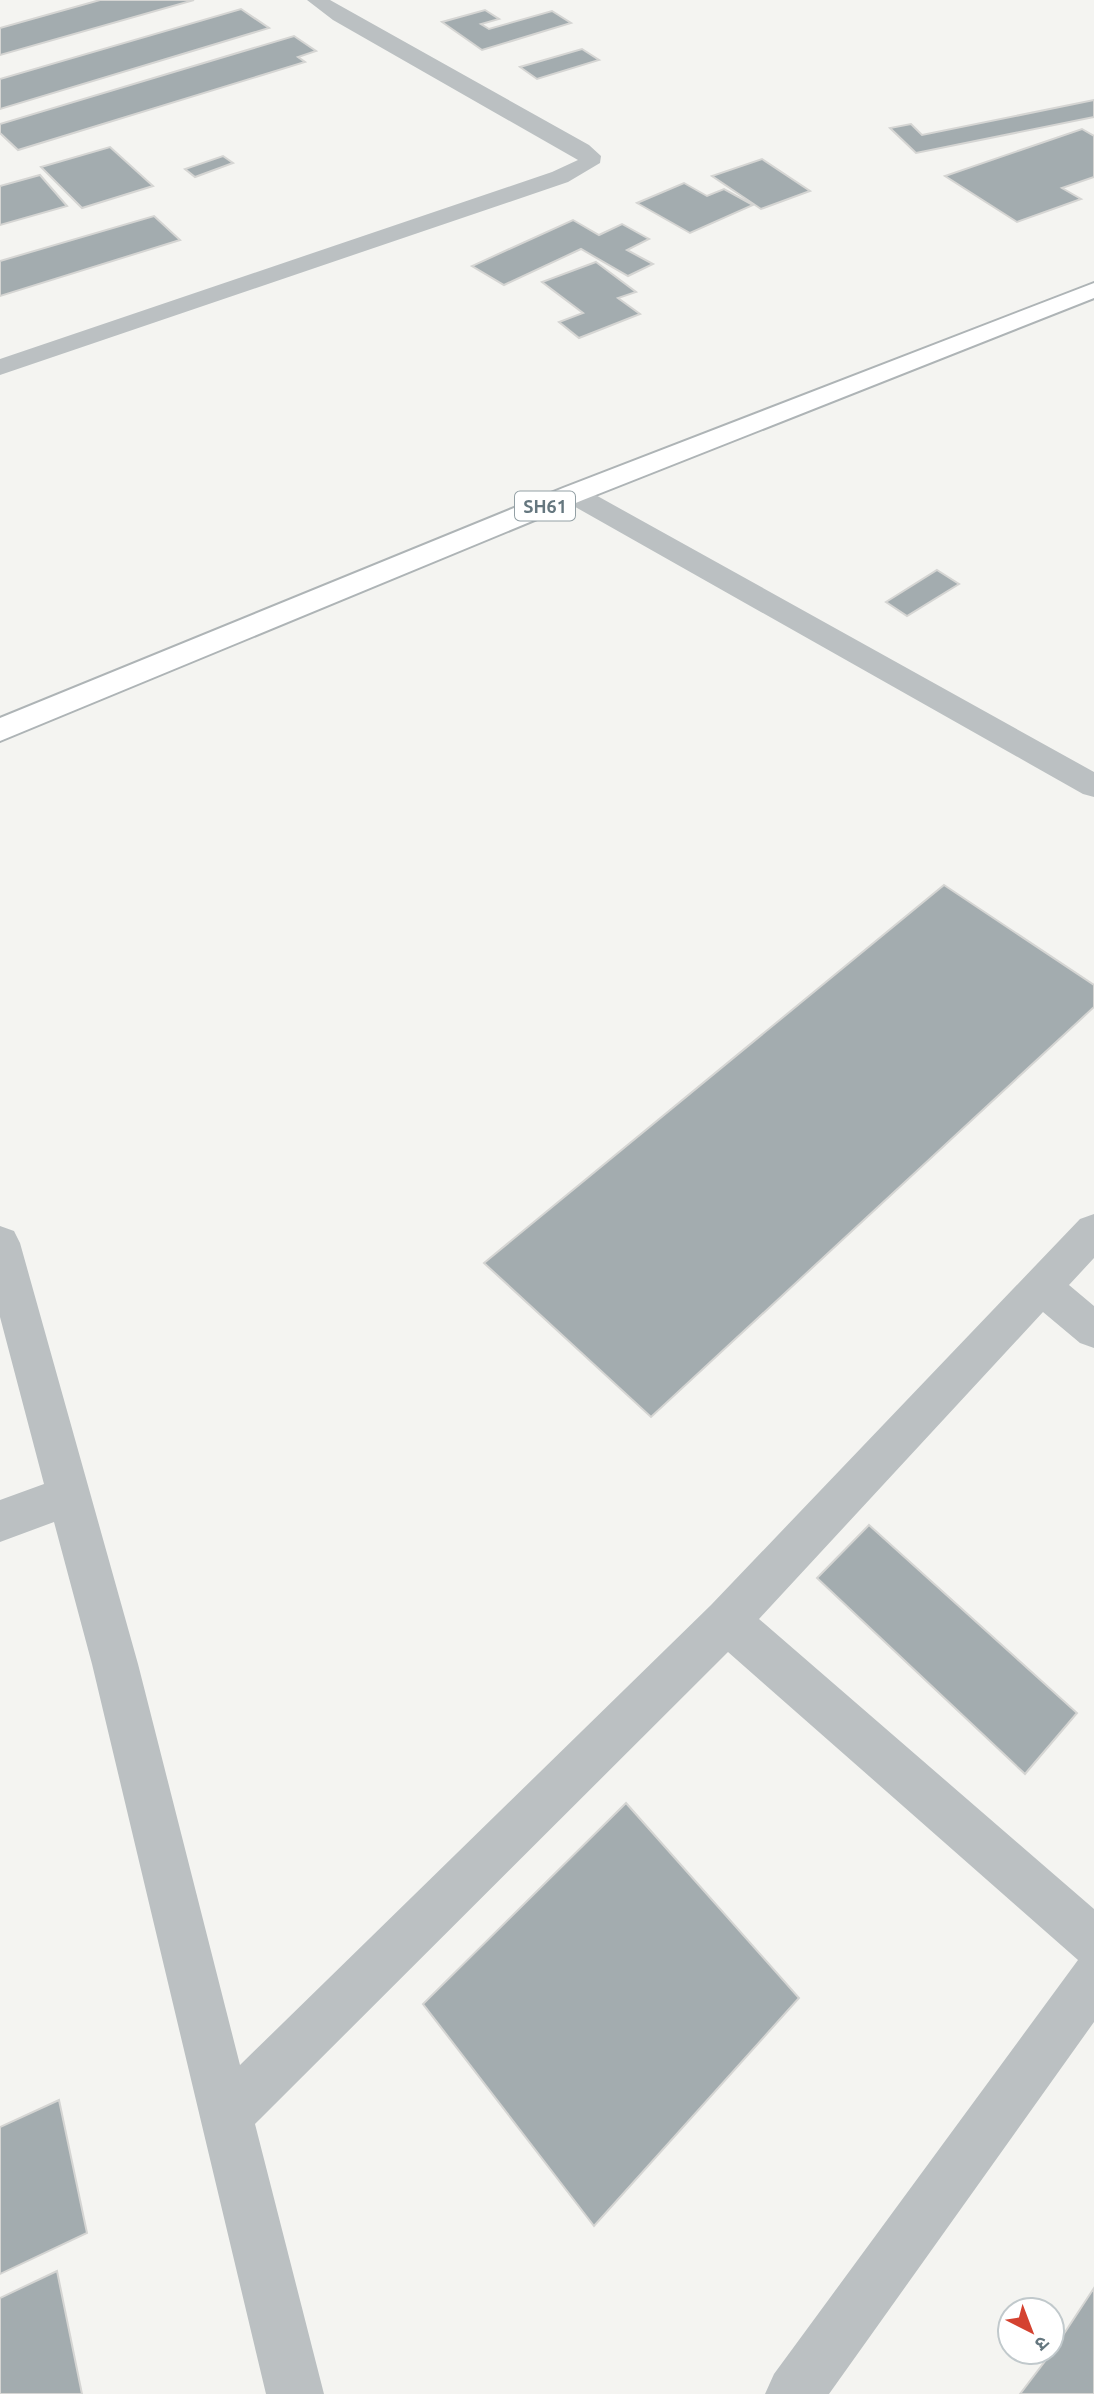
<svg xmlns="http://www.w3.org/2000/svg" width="1094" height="2394" font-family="Ubuntu,'Noto Sans Devanagari',sans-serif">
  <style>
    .building { fill: #a3acaf; stroke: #d5d5d3; stroke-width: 2 }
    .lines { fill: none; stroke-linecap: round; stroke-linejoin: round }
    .major-casing { stroke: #aeb4b6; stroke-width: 4 }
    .minor { fill: #bbc0c2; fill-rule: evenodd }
    .major { fill: #fff; fill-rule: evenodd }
    .labels { text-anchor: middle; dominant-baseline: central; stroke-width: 7; stroke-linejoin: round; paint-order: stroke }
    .shield { fill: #fff; stroke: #93a0a5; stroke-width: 2 }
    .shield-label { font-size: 18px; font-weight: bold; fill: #65777f }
  </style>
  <rect width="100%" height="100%" fill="#f4f4f1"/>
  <path class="building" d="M100,0h94l-194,55v-27z
    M241,9l28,19 -269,81v-30z
    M485,10l14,9 -18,5 8,5 63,-18 19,12 -89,27 -40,-28z
    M294,36l22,15 -18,6 7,5 -287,88 -18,-17v-9z
    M582,49l17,11 -62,19 -17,-12z
    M1094,100v17l-178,36 -26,-25 21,-4 11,11z
    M1082,129l12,7v41l-32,11 19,11 -64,23 -72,-46z
    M110,147l43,39 -71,22 -41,-41z
    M223,156l10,7 -38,14 -10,-8z
    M762,159l48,32 -49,18 -49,-33z
    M40,175l27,31 -67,19v-39z
    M684,183l23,13 17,-7 29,16 -63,28 -53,-30z
    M154,216l26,24 -180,56v-35z
    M573,220l26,15 23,-11 27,15 -22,11 26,14 -25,12 -47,-27 -77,36 -32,-19z
    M596,262l40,30 -18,6 22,16 -61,24 -20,-16 24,-9 -41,-31z
    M937,570l22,14 -52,32 -21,-14z
    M944,885l150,100v22l-443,410 -167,-154z
    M869,1525l208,188 -52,61 -208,-196z
    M626,1803l173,195 -205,228 -171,-222z
    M59,2100l28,133 -87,41v-147z
    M57,2271l25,123h-82v-96z
    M1094,2288v106h-74l32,-42z"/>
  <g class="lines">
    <defs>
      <path id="major" d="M1094,283v15l-511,202 -583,241v-23l563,-230z"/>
    </defs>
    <use href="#major" class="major-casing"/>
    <path class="minor" d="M307,0h23l259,145 12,11 -1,7 -32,19 -568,193v-16l552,-187 26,-12 -245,-140z
      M573,486l10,2 511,284v25l-11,-3 -520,-294 -4,-6 4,-6z
      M1094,1214v44l-25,27 25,21v42l-14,-5 -37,-31 -284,307 335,290v113l-265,372h-64l9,-20 304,-414 -350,-308 -473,472 69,270h-58l-174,-730 -38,-142 -54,20v-42l44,-16 -44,-167v-91l14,5 6,12 118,421 102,401 471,-460 369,-386z"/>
    <use href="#major" class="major"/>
  </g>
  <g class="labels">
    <rect class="shield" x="515" y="491.5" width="60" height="29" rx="5"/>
    <g class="shield-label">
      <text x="545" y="506">SH61</text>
    </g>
  </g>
  <g transform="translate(1031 2331) rotate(138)"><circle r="33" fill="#ffffff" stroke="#c1c9cc" stroke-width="2"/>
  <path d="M0-5L12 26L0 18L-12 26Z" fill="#d44230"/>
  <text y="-10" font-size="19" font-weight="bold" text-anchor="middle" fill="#65777f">उ</text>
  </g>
</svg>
